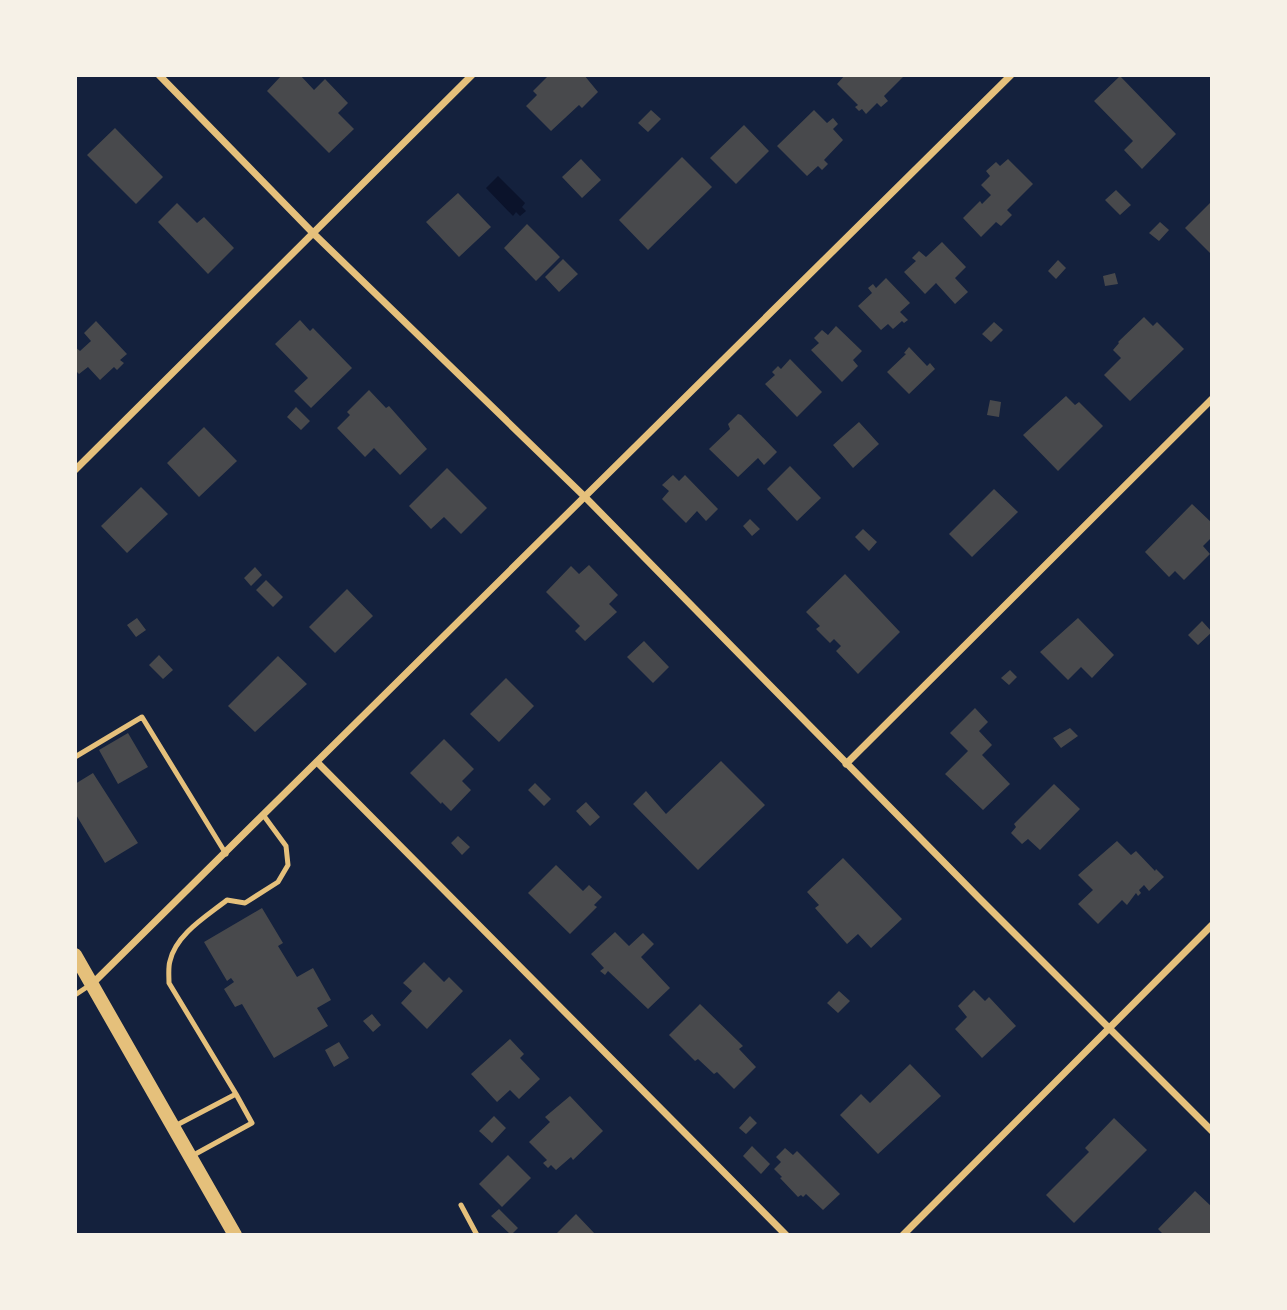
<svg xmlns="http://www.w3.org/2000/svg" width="1287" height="1310" font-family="Lato,sans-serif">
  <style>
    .water { fill: #0b132b }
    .building { fill: #48494c }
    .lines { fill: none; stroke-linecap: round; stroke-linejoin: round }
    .service { stroke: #e5c07b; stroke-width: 5 }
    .minor { stroke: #e5c07b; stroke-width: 7 }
    .secondary { stroke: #e5c07b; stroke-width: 14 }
  </style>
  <rect width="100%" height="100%" fill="#14213d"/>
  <path class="water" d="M498,176l27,27 -3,4 4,4 -6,5 -4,-4 -3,4 -27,-28z"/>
  <path class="building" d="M282,75h18l14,15 11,-11 23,24 -10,10 16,16 -25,24 -62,-62z
    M549,75h35l14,17 -16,16 -3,-3 -28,26 -25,-25 11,-11 -4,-4z
    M845,75h60l-21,21 4,5 -7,6 -4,-4 -11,11 -4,-5 -3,2 -4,-4 3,-2 -21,-21z
    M1120,76l56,58 -34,35 -18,-19 9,-9 -39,-40z
    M651,110l10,9 -13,13 -10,-9z
    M814,110l13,13 6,-5 5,6 -5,5 10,11 -19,20 4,4 -6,6 -4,-4 -11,10 -30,-30z
    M744,125l25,26 -33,33 -26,-26z
    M115,128l48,49 -27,27 -49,-49z
    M682,157l30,30 -64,63 -29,-30z
    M581,159l20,21 -19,18 -20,-21z
    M1008,159l25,25 -26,26 5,5 -11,11 -5,-4 -15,15 -18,-19 17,-17 2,3 9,-9 -10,-10 9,-9 -4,-5 10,-9 4,4z
    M1116,190l15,15 -11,10 -15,-15z
    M458,193l33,34 -32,30 -33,-35z
    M1212,201v50l-2,2 -25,-25z
    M177,203l20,20 7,-6 30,31 -26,26 -50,-52z
    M1160,222l9,8 -10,11 -10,-8z
    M527,224l33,33 -24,24 -32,-33z
    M942,242l24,25 -11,11 13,14 -13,12 -19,-21 -11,11 -21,-22 12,-11 -4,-3 7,-7 7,6z
    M563,259l15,15 -19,18 -14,-15z
    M1058,260l8,8 -10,11 -8,-8z
    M1115,273l3,11 -13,2 -2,-10z
    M886,278l24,25 -10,9 8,8 -4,3 -2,-2 -9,8 -5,-5 -7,6 -23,-24 14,-13 -4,-5 5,-4 3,4z
    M1144,317l9,9 4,-4 27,27 -54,52 -26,-26 17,-17 -8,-8 6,-7 -1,-1z
    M300,320l10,11 3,-3 39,40 -41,40 -17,-17 14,-13 -33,-34z
    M96,321l31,33 -7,6 4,3 -7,7 -3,-3 -14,13 -12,-13 -9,7 -4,-4v-23l5,4 11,-10 -7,-8z
    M994,322l9,8 -12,12 -9,-8z
    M836,326l26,25 -9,9 5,6 -16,16 -31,-32 8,-7 -5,-5 8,-8 6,5z
    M909,347l18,19 3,-3 5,6 -26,25 -22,-22 19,-18 -2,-1z
    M790,359l32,33 -25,25 -32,-33 10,-9 -3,-3 6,-6 3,3z
    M369,390l17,18 3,-2 38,43 -27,26 -26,-27 -9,9 -28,-29 13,-13 -3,-3z
    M1066,396l9,9 4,-3 24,24 -45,45 -35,-36z
    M990,400l11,2 -2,15 -12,-2z
    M296,407l14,14 -9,9 -14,-13z
    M738,414l3,1 36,37 -13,13 -6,-7 -20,19 -29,-28 21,-20 -2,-5z
    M859,422l20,22 -26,24 -20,-23z
    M204,427l33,34 -38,36 -32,-34z
    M790,466l31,32 -24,23 -30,-32z
    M447,468l40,40 -26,26 -17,-17 -13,12 -22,-23z
    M673,475l6,6 6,-6 33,34 -12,12 -9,-10 -11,12 -24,-24 7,-8 -7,-6z
    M141,487l27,27 -41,39 -26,-27z
    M994,489l24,23 -46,45 -23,-23z
    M1192,504l20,19v14l-9,9 7,8 -26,26 -9,-9 -6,6 -24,-25z
    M750,519l10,10 -8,7 -9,-10z
    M863,529l14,13 -8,9 -14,-14z
    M589,565l29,30 -9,9 8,8 -32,29 -10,-10 5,-5 -34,-34 25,-26 8,8z
    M255,567l7,8 -11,11 -7,-8z
    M845,574l55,58 -42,42 -22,-23 5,-5 -7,-7 -4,4 -14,-14 4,-3 -14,-14z
    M266,580l17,17 -10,10 -17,-17z
    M347,589l26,27 -38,37 -26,-26z
    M137,618l9,12 -10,7 -9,-12z
    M1078,618l36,37 -22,23 -11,-11 -13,13 -28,-28z
    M1202,621l10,11 -14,13 -10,-10z
    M644,641l25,26 -16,16 -26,-26z
    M159,655l14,15 -10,9 -14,-14z
    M278,656l29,28 -52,48 -27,-26z
    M1010,670l7,7 -8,8 -8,-7z
    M506,678l28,28 -35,36 -29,-28z
    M975,708l13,14 -9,9 13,14 -10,10 28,29 -27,26 -38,-36 23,-23 -18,-18z
    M1070,728l8,8 -17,12 -8,-10z
    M128,733l20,34 -30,17 -19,-34z
    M444,739l30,30 -12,12 9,9 -20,21 -9,-9 -1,2 -31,-31z
    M721,761l44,44 -67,65 -65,-66 13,-13 20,23z
    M93,773l45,70 -33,20 -30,-50v-29z
    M535,783l16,16 -7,7 -16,-16z
    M1054,784l26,25 -40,41 -12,-11 -6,5 -11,-11 5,-6 -2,-3z
    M586,802l14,15 -10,9 -14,-15z
    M458,836l12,11 -8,8 -11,-12z
    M1117,841l14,14 5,-4 19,20 1,-2 8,8 -15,14 -5,-6 -5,5 2,3 -3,3 -2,-3 -9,12 -5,-5 -24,24 -20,-20 15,-14 -15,-15z
    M843,858l59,61 -31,29 -13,-14 -11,10 -32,-36 4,-3 -12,-13z
    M556,865l27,26 6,-6 13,12 -8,8 3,2 -27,27 -42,-41z
    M262,908l21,35 -5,3 19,31 16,-9 18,32 -14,8 11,18 -54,32 -32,-54 -7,3 -11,-18 10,-7 -3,-4 -4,3 -23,-39z
    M615,932l14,14 14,-13 11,11 -13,13 29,31 -22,21 -40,-38 -3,4 -5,-4 4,-3 -13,-14z
    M424,962l20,20 5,-5 14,14 -36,38 -26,-26 11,-12 -9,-8z
    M974,990l11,11 4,-4 27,29 -34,32 -27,-29 12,-12 -9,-11z
    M839,991l11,10 -12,12 -11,-10z
    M700,1004l43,42 -4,3 17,18 -22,22 -17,-17 -3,2 -16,-15 -3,2 -26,-26z
    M372,1014l9,11 -8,7 -10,-11z
    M510,1039l14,15 -4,4 20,21 -21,20 -9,-9 -13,12 -26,-28z
    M339,1042l10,16 -15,9 -9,-17z
    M910,1064l31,32 -63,58 -38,-39 21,-21 9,9z
    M570,1096l33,35 -30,29 -2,-3 -15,13 -5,-5 -3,3 -5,-5 4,-3 -18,-18 21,-20 -5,-5z
    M494,1116l12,12 -14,15 -13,-12z
    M750,1116l7,7 -11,11 -7,-6z
    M1114,1118l33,32 -73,73 -28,-28 43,-43 -4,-4z
    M752,1146l18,18 -9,10 -18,-18z
    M785,1148l8,7 4,-4 43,43 -17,16 -17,-16 -3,3 -2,-2 -3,2 -18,-19 2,-1 -8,-8 7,-7 -5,-5z
    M508,1155l23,23 -29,29 -23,-23z
    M1195,1191l17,16v28h-48l-6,-6z
    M499,1209l19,19 -7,7 -20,-19z
    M576,1214l20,21h-41z"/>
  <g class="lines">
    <path class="service" d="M75,757l67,-40 84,137
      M75,995l15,-10
      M173,1127l63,-33 -67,-111c0,-7 -1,-16 1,-22 6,-27 37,-45 57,-61l18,3 33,-21 10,-17 -2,-19 -22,-30
      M190,1157l62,-34 -16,-29
      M461,1205l16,30"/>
    <path class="minor" d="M159,75l154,158 272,264 393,400 234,234
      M75,470l397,-395
      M317,762l469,473
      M846,764l366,-365
      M92,984l919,-909
      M903,1235l309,-310"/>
    <path class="secondary" d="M75,955l160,280"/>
  </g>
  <rect width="1287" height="1310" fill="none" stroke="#f6f1e7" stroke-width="154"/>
</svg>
